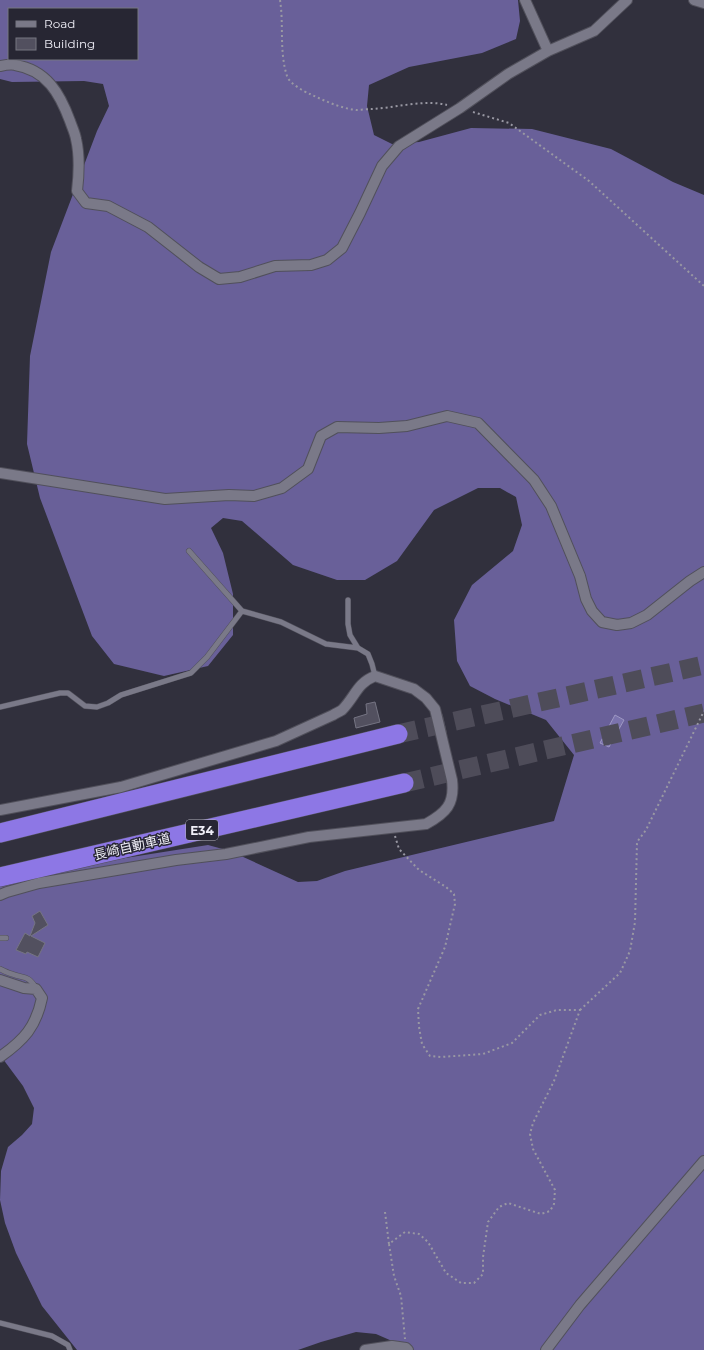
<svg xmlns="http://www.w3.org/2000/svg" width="704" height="1350" font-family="Montserrat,'Noto Sans JP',sans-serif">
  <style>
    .forest { fill: #696099; fill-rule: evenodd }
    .water { fill: #7b73ad; stroke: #9e98c3 }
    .building { fill: #52505f; stroke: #757483 }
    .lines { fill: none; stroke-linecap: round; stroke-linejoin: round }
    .highway-tunnel { stroke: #4e4c59; stroke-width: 19; stroke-dasharray: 19 10; stroke-linecap: butt }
    .lane-casing { stroke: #51505b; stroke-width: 6 }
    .street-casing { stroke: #51505b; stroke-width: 12 }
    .highway-casing { stroke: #51505b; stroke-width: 20 }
    .path { stroke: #9998a3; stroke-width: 2; stroke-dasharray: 2 3; stroke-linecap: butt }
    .lane { stroke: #7a7988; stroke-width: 5 }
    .street { stroke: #7a7988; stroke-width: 10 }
    .highway { stroke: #8d77e5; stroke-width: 19 }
    .labels { text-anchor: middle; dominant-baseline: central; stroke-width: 3; stroke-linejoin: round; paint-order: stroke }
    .shield { fill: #272633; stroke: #b3b2bc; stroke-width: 1 }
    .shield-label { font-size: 12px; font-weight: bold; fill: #efeef7 }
    .street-label { font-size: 13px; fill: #efeef7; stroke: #272633 }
  </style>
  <rect width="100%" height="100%" fill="#31303d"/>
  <path class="forest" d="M0,0h518l2,21 -4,18 -34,14 -73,14 -40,18 -2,21 7,29 18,9 27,-2 52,-14 61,1 79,20 62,33 31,13v1155h-305l-7,-9 -16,-7 -20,-2 -35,10 -23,8h-221l-35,-44 -26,-53 -11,-30 -5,-23 1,-29 7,-24 14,-12 10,-11 2,-16 -11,-22 -23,-31v-168l87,-23 121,-19 22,6 68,31 19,-1 28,-10 209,-50 20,-66 -28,-35 -51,-21 -25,-13 -13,-25 -3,-41 18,-35 41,-34 9,-26 -6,-28 -16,-9h-22l-44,22 -37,51 -32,19h-28l-44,-15 -51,-44 -19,-3 -12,10 12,25 10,41v41l-25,31 -44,10 -50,-12 -22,-28 -52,-138 -13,-54 3,-88 21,-104 46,-121 12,-25 -6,-22 -19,-3 -72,1 -12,-3zM9,9h128v50h-128z"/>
  <path class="water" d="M615,715l9,5 -15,27 -9,-4z"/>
  <path class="building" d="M375,702l5,20 -24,6 -2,-10 13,-4 -1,-10z
    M40,911l8,14 -17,11 14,7 -7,14 -11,-5 -1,2 -10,-4 9,-17 5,3 5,-13 -3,-7z"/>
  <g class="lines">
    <path class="highway-tunnel" d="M398,734l306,-69
      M404,783l300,-70"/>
    <defs>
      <path id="lane" d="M348,600v24l2,11 8,13
        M242,611l39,11 45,22 32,4 10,6 4,10 3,12
        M0,707l60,-14h8l17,13 12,1 11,-4 13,-8 70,-22 16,-16 35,-46 -53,-60
        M0,938h6
        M0,969c4,2 8,4 12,5 12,5 15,0 24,14
        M0,1323l52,13 16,9 2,5"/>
      <path id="street" d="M525,0l23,51
        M694,0l10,3
        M0,66c5,-1 11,-2 15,-1 32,5 45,29 55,56 2,6 5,12 6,18 4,17 3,35 1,52l9,12 22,3 40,21 51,40 20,12 21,-2 35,-11 36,-1 16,-5 15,-12 18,-35 22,-47 17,-20 61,-38 48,-34 40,-23 46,-20 33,-31
        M0,473l165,26 64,-4 25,1 28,-8 26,-19 13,-33 16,-9 42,1 28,-2 40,-10 31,7 56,57 17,26 29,70 6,23 6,12 10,11 15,3 14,-2 16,-8 43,-34 14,-9
        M0,810l121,-23 155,-46 57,-26c3,-2 6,-3 9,-5 13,-13 15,-27 33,-34l39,13 12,9 9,11 17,71c3,24 -6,33 -26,44l-117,13 -83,17 -50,6 -137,23 -32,9 -7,3
        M0,980l24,8 12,1 6,9c-6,29 -18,42 -42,59
        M365,1350l27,-4 14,2 2,2
        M546,1350l34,-45 124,-144"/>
      <path id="highway" d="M0,833l398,-99
        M0,877l404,-94"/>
    </defs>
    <use href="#lane" class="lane-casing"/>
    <use href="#street" class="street-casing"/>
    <use href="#highway" class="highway-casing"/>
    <path class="path" d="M280,0c4,25 -1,51 7,76 2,7 16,15 23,18 15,7 30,14 46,16 5,0 11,-1 15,-1 25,-1 52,-10 76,-4
      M473,112l36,11 80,58 115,105
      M395,836l4,13 20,21 27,17 8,7 1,10 -10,43 -27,62 1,18 3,17 8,12 11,1 42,-3 29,-11 28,-28 17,-5h23l-26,71 -21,42 -3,11 3,15 22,41 -1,14 -4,7 -9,3 -33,-11 -9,4 -11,15 -5,35v17l-9,9h-13l-15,-10 -18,-31 -9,-8 -14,-2 -16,12 5,32 7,20 4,43
      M580,1010l40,-37 10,-22 5,-29 2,-80 9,-12 58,-119
      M385,1212l4,32"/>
    <use href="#lane" class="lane"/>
    <use href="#street" class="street"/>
    <use href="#highway" class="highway"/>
  </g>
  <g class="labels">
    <rect class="shield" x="186" y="820" width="32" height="20" rx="3"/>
    <g class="shield-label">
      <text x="202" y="830">E34</text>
    </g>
    <g class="street-label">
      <text transform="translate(132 846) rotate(-13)">長崎自動車道</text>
    </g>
  </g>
  <rect x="8" y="8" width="130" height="52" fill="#272633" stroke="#777681"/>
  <rect x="16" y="21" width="20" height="6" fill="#7a7988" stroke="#777681"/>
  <text x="44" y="28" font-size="12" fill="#efeef7">Road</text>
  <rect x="16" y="38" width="20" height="12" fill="#52505f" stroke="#777681"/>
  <text x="44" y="48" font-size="12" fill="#efeef7">Building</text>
</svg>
